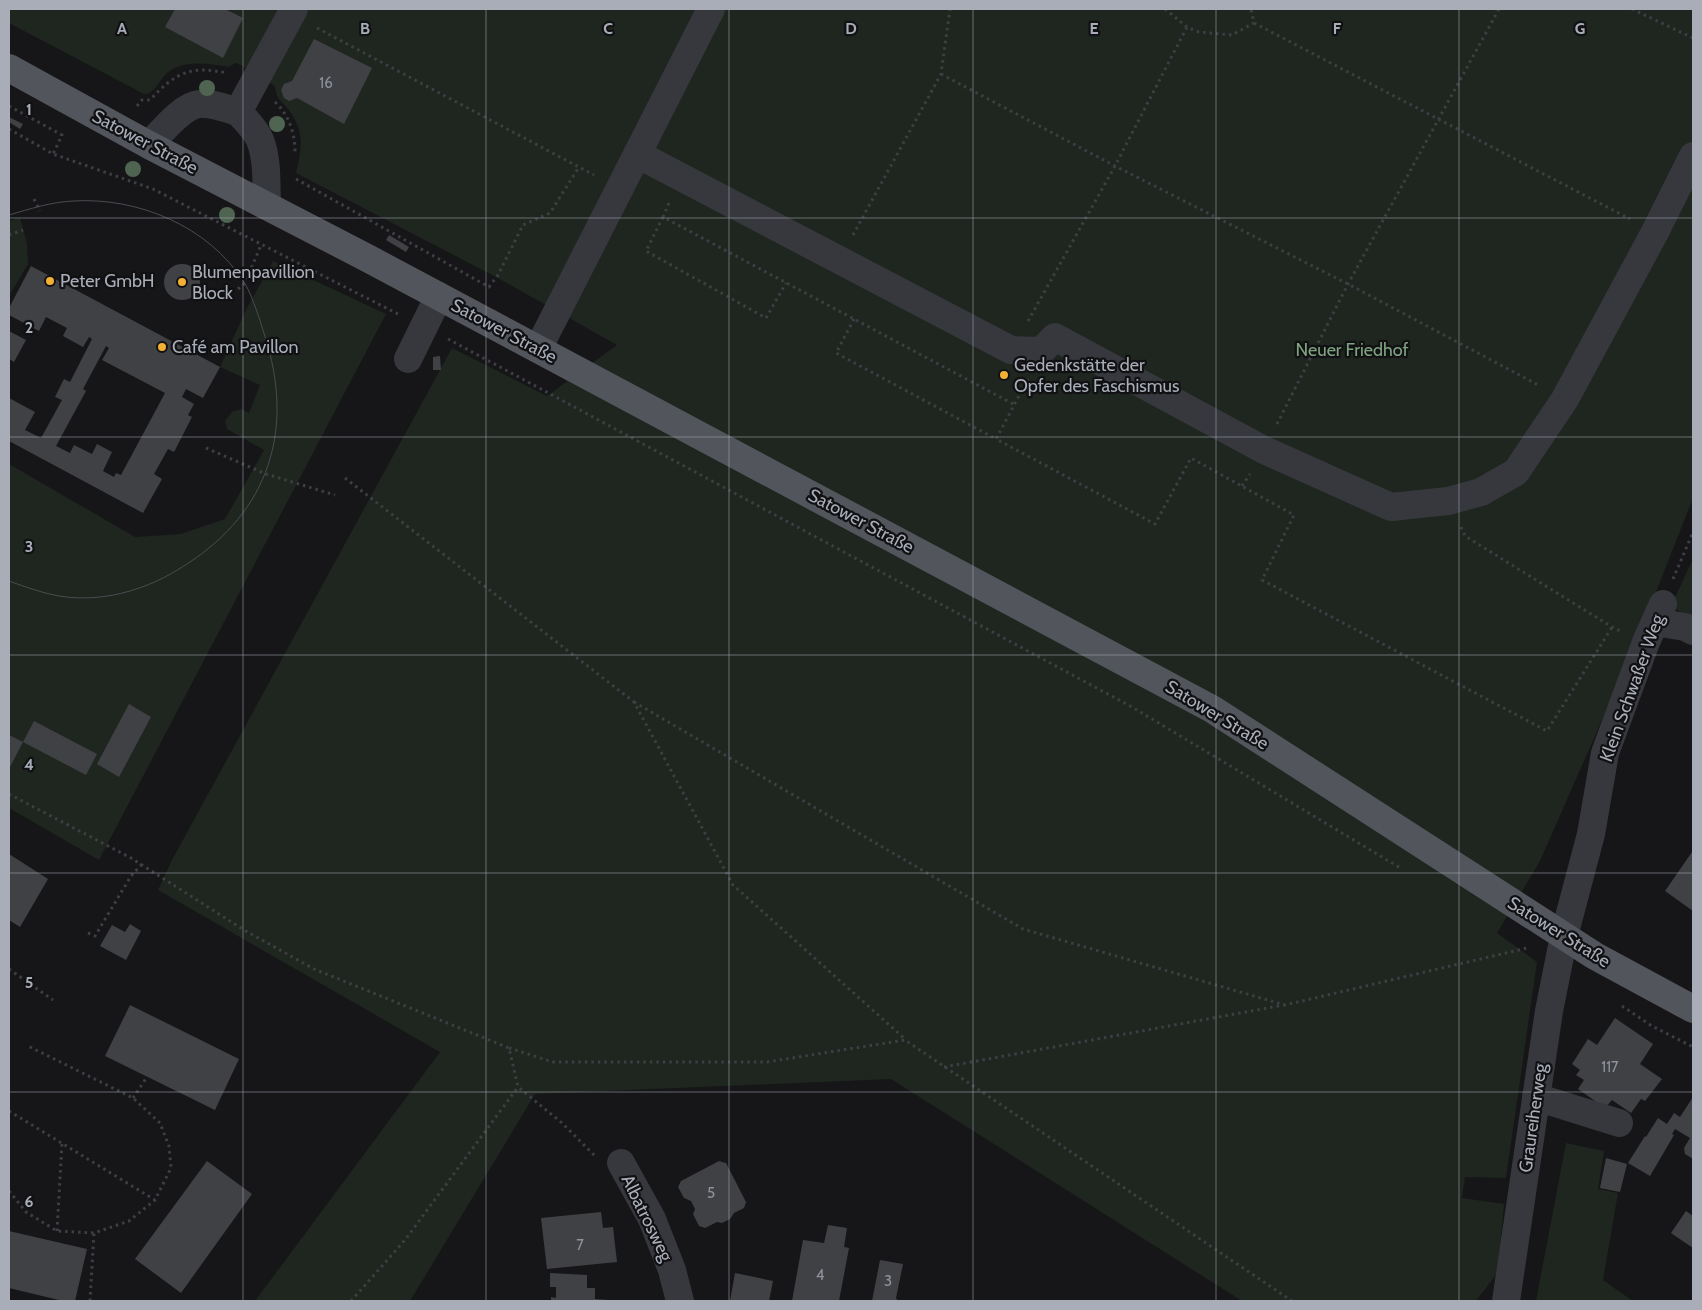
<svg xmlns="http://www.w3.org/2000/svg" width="1702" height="1310" font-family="Cabin,sans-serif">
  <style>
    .green { fill: #1e261f }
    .building { fill: #404145; fill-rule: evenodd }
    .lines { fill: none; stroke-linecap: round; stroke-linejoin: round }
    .path { stroke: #3d3f44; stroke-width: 3; stroke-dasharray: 2.5 4; stroke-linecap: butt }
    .minor { stroke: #37383d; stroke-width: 28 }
    .major { stroke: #53555c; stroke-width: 28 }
    .tram { stroke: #4a4c52; stroke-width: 1 }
    .tree { fill: #506452 }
    .grid { fill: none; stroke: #a8adb8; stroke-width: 1; stroke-opacity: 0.55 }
    .poi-dot { fill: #f2b134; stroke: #111113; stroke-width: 2 }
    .labels { text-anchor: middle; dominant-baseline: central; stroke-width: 4.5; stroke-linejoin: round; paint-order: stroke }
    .number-label { font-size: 15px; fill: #8e929b }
    .street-label { font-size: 18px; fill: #a8adb8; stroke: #111113 }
    .poi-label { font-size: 18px; fill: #a8adb8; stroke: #111113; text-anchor: start }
    .park-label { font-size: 18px; fill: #7fa381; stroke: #111113 }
    .grid-label { font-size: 16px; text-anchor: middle; font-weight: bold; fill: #a8adb8; stroke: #111113; stroke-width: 4.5; stroke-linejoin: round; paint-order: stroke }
  </style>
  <rect width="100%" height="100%" fill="#161618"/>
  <path class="green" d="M9,9h1684v489l-55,140 -98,223 -43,72 40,29 -31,216 -41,-1 -3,21 42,6 -6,68 -22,29h-234l-351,-222 -356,15 -125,207h-155l185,-249 -282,-162 14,-30 280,-512 95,48 70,-51 -121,-68 -200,-104c6,-25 9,-42 -8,-64 -8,-11 -11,-8 -13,-23l-34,-21 -6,-2 -6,4c-19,-3 -45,-8 -62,6 -8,7 -12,21 -23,21l-135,-71z
    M20,218l7,25 1,21 -19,32v-75z
    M273,261l113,53 -287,546 -90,-52v-344l126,73 46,-3 44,-15 39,-69 -37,-21 -2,-8 7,-9 9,-3 8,4 11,-28 -40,-18 26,-57z
    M1693,559v61l-22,-14z
    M1566,1143l38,8 -6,38 20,4 -15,87 30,21h-97z"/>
  <path class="building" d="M175,9h50l18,9 -20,40 -58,-31z
    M314,39l58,29 -28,56 -47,-26 -8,3 -5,-3 -3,-8 3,-6 8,-3z
    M9,117l14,7 -3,5 -11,-7z
    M389,235l20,12 -3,5 -20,-12z
    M164 282a18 18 0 1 1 36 0a18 18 0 1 1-36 0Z
    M31,266l189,101 -17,31 -17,-9 -4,8 12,7 -6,11 4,2 -18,35 -6,-3 -14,25 8,5 -19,34 -134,-72v-43l26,14 -10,18 16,8 21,-38 -7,-3 9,-18 6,3 22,-43 -3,-2 -6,10 -20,-11 4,-8 -21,-11 -7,14 -30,-16v-7zM106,346l3,2 -7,12 63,33 -44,82 -5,-2 -2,4 -11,-6 9,-19 -15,-8 -5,10 -18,-9 -4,8 -14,-7 30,-55 -3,-2z
    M9,331l17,9 -12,22 -5,-3z
    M440,356l1,14h-8v-13z
    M129,704l22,13 -32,60 -22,-13z
    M34,721l63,33 -11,21 -63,-33z
    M9,735l14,7 -14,27z
    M1692,852l1,1v58l-28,-20z
    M9,854l39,25 -28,48 -11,-7z
    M130,924l11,7 -15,29 -26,-14 12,-21 13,7z
    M130,1005l109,54 -24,51 -110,-54z
    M1615,1018l38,26 -13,20 22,15 -17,22 -4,-2 -10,14 -19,-13 -7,8 -27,-19 6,-9 -8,-5 4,-5 -8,-6 16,-25 9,6z
    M1693,1097v62l-8,-5 -1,-6 6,-10 -15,-9 -3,5 2,1 -24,41 -22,-13 17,-27 1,1 12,-19 9,6 7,-11 6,4z
    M1606,1158l21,6 -7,28 -20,-4z
    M207,1161l45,33 -71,99 -46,-34z
    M719,1161l7,2 20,39 -2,6 -10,5 -4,6 -8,4 -5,-1 -12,6 -6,-2 -6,-12 2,-5 -4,-8 -7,-3 -6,-11 3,-6z
    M1686,1211l7,5v32l-22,-15z
    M601,1212l2,16 10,-1 4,35 -70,7 -6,-51z
    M828,1225l19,3 -3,19 5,1 -10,53h-47l11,-61 21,3z
    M9,1231l78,18 -12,52h-12l-54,-13z
    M880,1260l23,4 -7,34 2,3h-26z
    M550,1273l37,2v13h8v11l14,1v1h-58v-4l5,1v-11h-6z
    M735,1273l38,8 -4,20h-39z"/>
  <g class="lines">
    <path class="path" d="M1165,9l22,18 12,5 33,3 22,-12 -3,-14
      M1632,9l61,29
      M1254,23l376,196
      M317,28l277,147
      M941,74l174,92 233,118 192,102
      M275,102c14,13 20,31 20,50
      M9,106l53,29 -9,19
      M137,106l5,-6h8c25,-27 40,-35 77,-27
      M9,129l44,25 100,35 245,125
      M296,179l193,108 9,-12 25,-50 27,-12 29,-46
      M34,199l6,12
      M669,203l-6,14 352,188
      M663,217l-17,34 120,67 20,-35
      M9,235l14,-5
      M853,235l88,-161 9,-65
      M238,289l7,-6 16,-38
      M854,319l-18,34 160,86
      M1028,321l87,-155 72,-139
      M448,339l684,368 270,162
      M1028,379l-32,60 159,85 36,-66 103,57 -32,65 285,151 65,-104
      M1277,424l71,-140 151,-275
      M206,448l60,26 69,21
      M345,478l289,224 99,183 172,154
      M1242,486l8,-12
      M1461,527l4,9 147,91 8,4
      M1673,579l20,-47
      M634,702l389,227 262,76 242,-57
      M9,794l122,64 113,72 70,39 195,79 9,39 44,36 32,32
      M88,933l7,3 36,-60 11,-12
      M9,969l44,31
      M1622,1006l30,20 41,21
      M509,1048l44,14h214l138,-22 387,261
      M944,1067l340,-62
      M133,1098l14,-21
      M9,1111l146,89
      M9,1191l17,21 31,19 37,2 35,-12 26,-21 16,-32 -2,-22 -9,-23 -27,-25 -105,-52
      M57,1231l5,-88
      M90,1301l4,-68
      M351,1301l54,-61 113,-153"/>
    <path class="minor" d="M238,112c8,8 17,17 22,28 8,20 6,45 7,66
      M149,145c12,-12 33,-40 51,-41 13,-1 25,4 38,8l56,-103
      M637,154l374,196 30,1 14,-14 209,113 127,57 57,-6 33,-9 35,-20 49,-73 90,-167 38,-76
      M538,349l173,-340
      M408,359l31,-63
      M1655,622l30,5 8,4
      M1536,1097l83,26
      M621,1163l31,56 20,51 8,31
      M1506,1301l43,-290 15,-75 27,-102 14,-81 41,-111 17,-38"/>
    <path class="major" d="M9,68l140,77 222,115 841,449 383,247 98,53"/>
    <path class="tram" d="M9,215c21,-6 42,-13 64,-14 65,-4 135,25 171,81 9,14 18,45 23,61 28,95 -3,175 -88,226 -40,25 -91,37 -137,23 -11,-3 -22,-7 -33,-11"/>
  </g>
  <g class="tree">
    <circle cx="207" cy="88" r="8"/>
    <circle cx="277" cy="124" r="8"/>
    <circle cx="133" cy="169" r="8"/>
    <circle cx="227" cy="215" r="8"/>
  </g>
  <path class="grid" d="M243,9v1292M486,9v1292M729,9v1292M973,9v1292M1216,9v1292M1459,9v1292M9,218h1684M9,437h1684M9,655h1684M9,873h1684M9,1092h1684"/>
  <g class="poi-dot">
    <circle cx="50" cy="281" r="5"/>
    <circle cx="182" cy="282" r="5"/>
    <circle cx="162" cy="347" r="5"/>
    <circle cx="1004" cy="375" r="5"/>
  </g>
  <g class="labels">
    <g class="number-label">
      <text x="326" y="83">16</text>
      <text x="1610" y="1067">117</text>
      <text x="711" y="1193">5</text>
      <text x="580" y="1245">7</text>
      <text x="820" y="1275">4</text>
      <text x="888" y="1281">3</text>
    </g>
    <g class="street-label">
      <text transform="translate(145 142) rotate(28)">Satower Straße</text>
      <text transform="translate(504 331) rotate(28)">Satower Straße</text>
      <text transform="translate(861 521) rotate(28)">Satower Straße</text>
      <text transform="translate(1632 688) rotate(-70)">Klein Schwaßer Weg</text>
      <text transform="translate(1217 715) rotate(31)">Satower Straße</text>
      <text transform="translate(1559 932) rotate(32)">Satower Straße</text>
      <text transform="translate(1533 1118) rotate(-82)">Graureiherweg</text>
      <text transform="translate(647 1218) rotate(64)">Albatrosweg</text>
    </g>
    <g class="poi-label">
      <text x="192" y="272">Blumenpavillion<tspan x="192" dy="21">Block</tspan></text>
      <text x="60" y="281">Peter GmbH</text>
      <text x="172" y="347">Café am Pavillon</text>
      <text x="1014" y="365">Gedenkstätte der<tspan x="1014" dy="21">Opfer des Faschismus</tspan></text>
    </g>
    <g class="park-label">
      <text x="1352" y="350">Neuer Friedhof</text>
    </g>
  </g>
  <g class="grid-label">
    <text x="122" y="34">A</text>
    <text x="365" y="34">B</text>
    <text x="608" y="34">C</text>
    <text x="851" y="34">D</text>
    <text x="1094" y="34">E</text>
    <text x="1337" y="34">F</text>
    <text x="1580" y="34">G</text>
    <text x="29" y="115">1</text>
    <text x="29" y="333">2</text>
    <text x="29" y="552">3</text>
    <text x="29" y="770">4</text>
    <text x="29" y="988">5</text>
    <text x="29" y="1207">6</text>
  </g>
  <rect width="1702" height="1310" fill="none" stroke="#a8adb8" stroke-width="20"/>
</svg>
